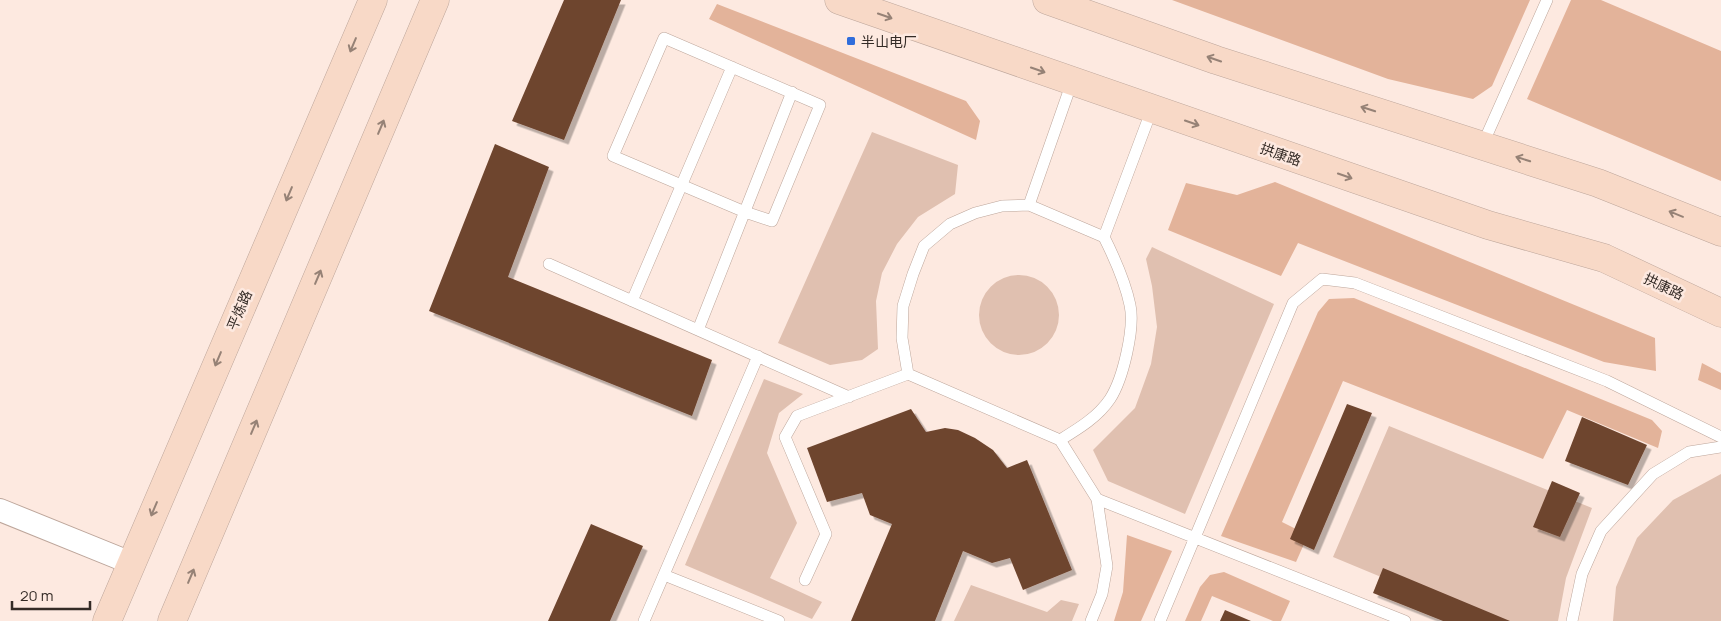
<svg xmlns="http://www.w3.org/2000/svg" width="1721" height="621" font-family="Manrope,'Noto Sans SC',sans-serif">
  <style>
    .green { fill: #e0c0b0 }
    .forest { fill: #e3b39a }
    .building { fill: #6e452f; filter: url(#shadow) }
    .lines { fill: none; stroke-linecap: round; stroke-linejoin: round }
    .lane-casing { stroke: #bda69b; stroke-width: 12 }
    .street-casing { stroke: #bda69b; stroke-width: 24 }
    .secondary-casing { stroke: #bda69b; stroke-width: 29 }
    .lane { stroke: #fff; stroke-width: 11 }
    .street { stroke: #fff; stroke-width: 22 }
    .secondary { stroke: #f8d9c7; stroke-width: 28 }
    .oneway { stroke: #968276 }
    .poi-dot { fill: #306ddb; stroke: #fde9e0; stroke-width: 2 }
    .labels { text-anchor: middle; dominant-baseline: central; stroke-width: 5; stroke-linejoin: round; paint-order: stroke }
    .poi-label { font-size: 14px; fill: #342b26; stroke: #fde9e0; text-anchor: start }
    .street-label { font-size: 14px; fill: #342b26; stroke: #fde9e0 }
  </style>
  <defs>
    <filter id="shadow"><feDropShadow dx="4.5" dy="4.5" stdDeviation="0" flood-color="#0004"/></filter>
  </defs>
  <rect width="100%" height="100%" fill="#fde9e0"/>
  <path class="green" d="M872,132l86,33 -3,29 -37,23 -21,27 -15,29 -6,28 2,48 -16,11 -32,5 -52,-22z
    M1152,247l122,57 -89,210 -77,-33 -15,-31 42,-42 16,-44 6,-37 -5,-41 -6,-27z
    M979 315a40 40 0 1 1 80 0a40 40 0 1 1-80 0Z
    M764,379l39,15 -24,19 -12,40 30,70 -27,55 52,24 -10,17 -127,-54z
    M1389,426l203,82 -26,70 -8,43h-71l-154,-64z
    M1721,474v147h-108l3,-34 21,-49 36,-38z
    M971,585l76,27 14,-12 18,4 -7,17h-118z"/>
  <path class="forest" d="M1172,0h358l-38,86 -19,13 -85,-20z
    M1571,0h30l120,51v130l-194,-82z
    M717,4l249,97 14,20 -4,19 -267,-121z
    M1275,182l380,156 1,33 -52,-9 -306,-119 -17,33 -113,-46 18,-47 51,12z
    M1354,298l298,122 10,11 -4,17 -91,-38 -24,49 -200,-78 -61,141 26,13 -12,27 -75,-26 97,-224 11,-13z
    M1702,363l19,10v17l-23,-10z
    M1127,535l45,16 -31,70h-27l9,-29z
    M1224,572l66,29 -9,20h-8l-61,-25 -11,25h-16l15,-34 10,-12z"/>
  <path class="building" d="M564,0h57l-57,140 -52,-19z
    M495,144l54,23 -41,110 204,83 -20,56 -263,-105z
    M1347,404l25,9 -58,137 -24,-11z
    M911,409l15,23 19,-4 13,2 17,8 18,12 14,18 20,-8 45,110 -49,20 -13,-32 -18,5 -29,-12 -28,70h-84l41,-97 -22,-9 -8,-22 -35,9 -20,-54z
    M1582,417l65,28 -19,40 -63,-24z
    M1552,481l28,12 -20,44 -27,-10z
    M591,524l52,22 -33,75h-62z
    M1383,568l127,53h-67l-70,-28z
    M1225,610l26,11h-31z"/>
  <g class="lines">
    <defs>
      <path id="lane" d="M664,38l156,67 -48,116 -27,-9 -132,-56z
        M1482,146l65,-146
        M1029,205l75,32
        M549,264l300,133
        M632,301l100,-234
        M698,330l94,-238
        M1060,440l-152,-66 -6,-36 1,-32 10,-32 11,-28 26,-22 25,-11 27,-7 27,-1 43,-123
        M1097,499l308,122
        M664,575l115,46
        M805,580l21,-46 -41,-97 12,-21 111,-42
        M644,621l114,-265
        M1091,621l11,-27 5,-28 -10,-67 -37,-59c18,-11 38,-23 50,-41 13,-20 25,-71 20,-94 -5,-24 -15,-46 -26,-68l48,-128
        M1160,621l133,-318 29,-24 33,4 252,98 114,56
        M1572,621l10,-47 19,-43 52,-57 36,-22 32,-5"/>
      <path id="street" d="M0,510l131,53"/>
      <path id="secondary" d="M839,0l649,225 116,33 117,55
        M1047,0l169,60 382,123 123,49
        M107,621l266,-621
        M172,621l263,-621"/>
    </defs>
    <use href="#lane" class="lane-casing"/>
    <use href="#street" class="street-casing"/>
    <use href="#secondary" class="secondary-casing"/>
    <use href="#lane" class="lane"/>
    <use href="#street" class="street"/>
    <use href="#secondary" class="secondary"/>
  </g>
  <defs><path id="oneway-shaft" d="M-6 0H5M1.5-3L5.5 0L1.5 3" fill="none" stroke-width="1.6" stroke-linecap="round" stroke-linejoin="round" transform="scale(1.25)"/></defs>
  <g class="oneway">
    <use href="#oneway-shaft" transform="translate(885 16) rotate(19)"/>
    <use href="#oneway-shaft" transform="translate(353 45) rotate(113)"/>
    <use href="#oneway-shaft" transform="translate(1214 59) rotate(-161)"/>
    <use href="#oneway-shaft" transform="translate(1038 70) rotate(19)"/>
    <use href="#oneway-shaft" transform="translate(1368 109) rotate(-162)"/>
    <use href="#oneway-shaft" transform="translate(1192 123) rotate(19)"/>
    <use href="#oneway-shaft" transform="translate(381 127) rotate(-67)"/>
    <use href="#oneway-shaft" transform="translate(1523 159) rotate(-162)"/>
    <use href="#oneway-shaft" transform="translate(1345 176) rotate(19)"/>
    <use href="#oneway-shaft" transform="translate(289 194) rotate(113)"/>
    <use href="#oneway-shaft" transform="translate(1676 214) rotate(-158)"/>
    <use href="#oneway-shaft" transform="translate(318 277) rotate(-67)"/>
    <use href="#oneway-shaft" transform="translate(218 359) rotate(113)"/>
    <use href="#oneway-shaft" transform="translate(254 427) rotate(-67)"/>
    <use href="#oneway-shaft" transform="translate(154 509) rotate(113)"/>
    <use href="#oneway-shaft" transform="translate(191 576) rotate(-67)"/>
  </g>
  <rect class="poi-dot" x="846" y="36" width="10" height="10" rx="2.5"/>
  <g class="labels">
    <g class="poi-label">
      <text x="861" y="41">半山电厂</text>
    </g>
    <g class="street-label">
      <text transform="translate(1281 154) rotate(19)">拱康路</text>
      <text transform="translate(1664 286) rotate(25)">拱康路</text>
      <text transform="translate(239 310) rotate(-67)">平炼路</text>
    </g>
  </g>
  <path d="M12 601v8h78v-8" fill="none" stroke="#342b26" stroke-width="2.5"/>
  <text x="20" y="601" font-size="15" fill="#342b26" stroke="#fde9e0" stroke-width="4" paint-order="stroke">20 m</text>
</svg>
